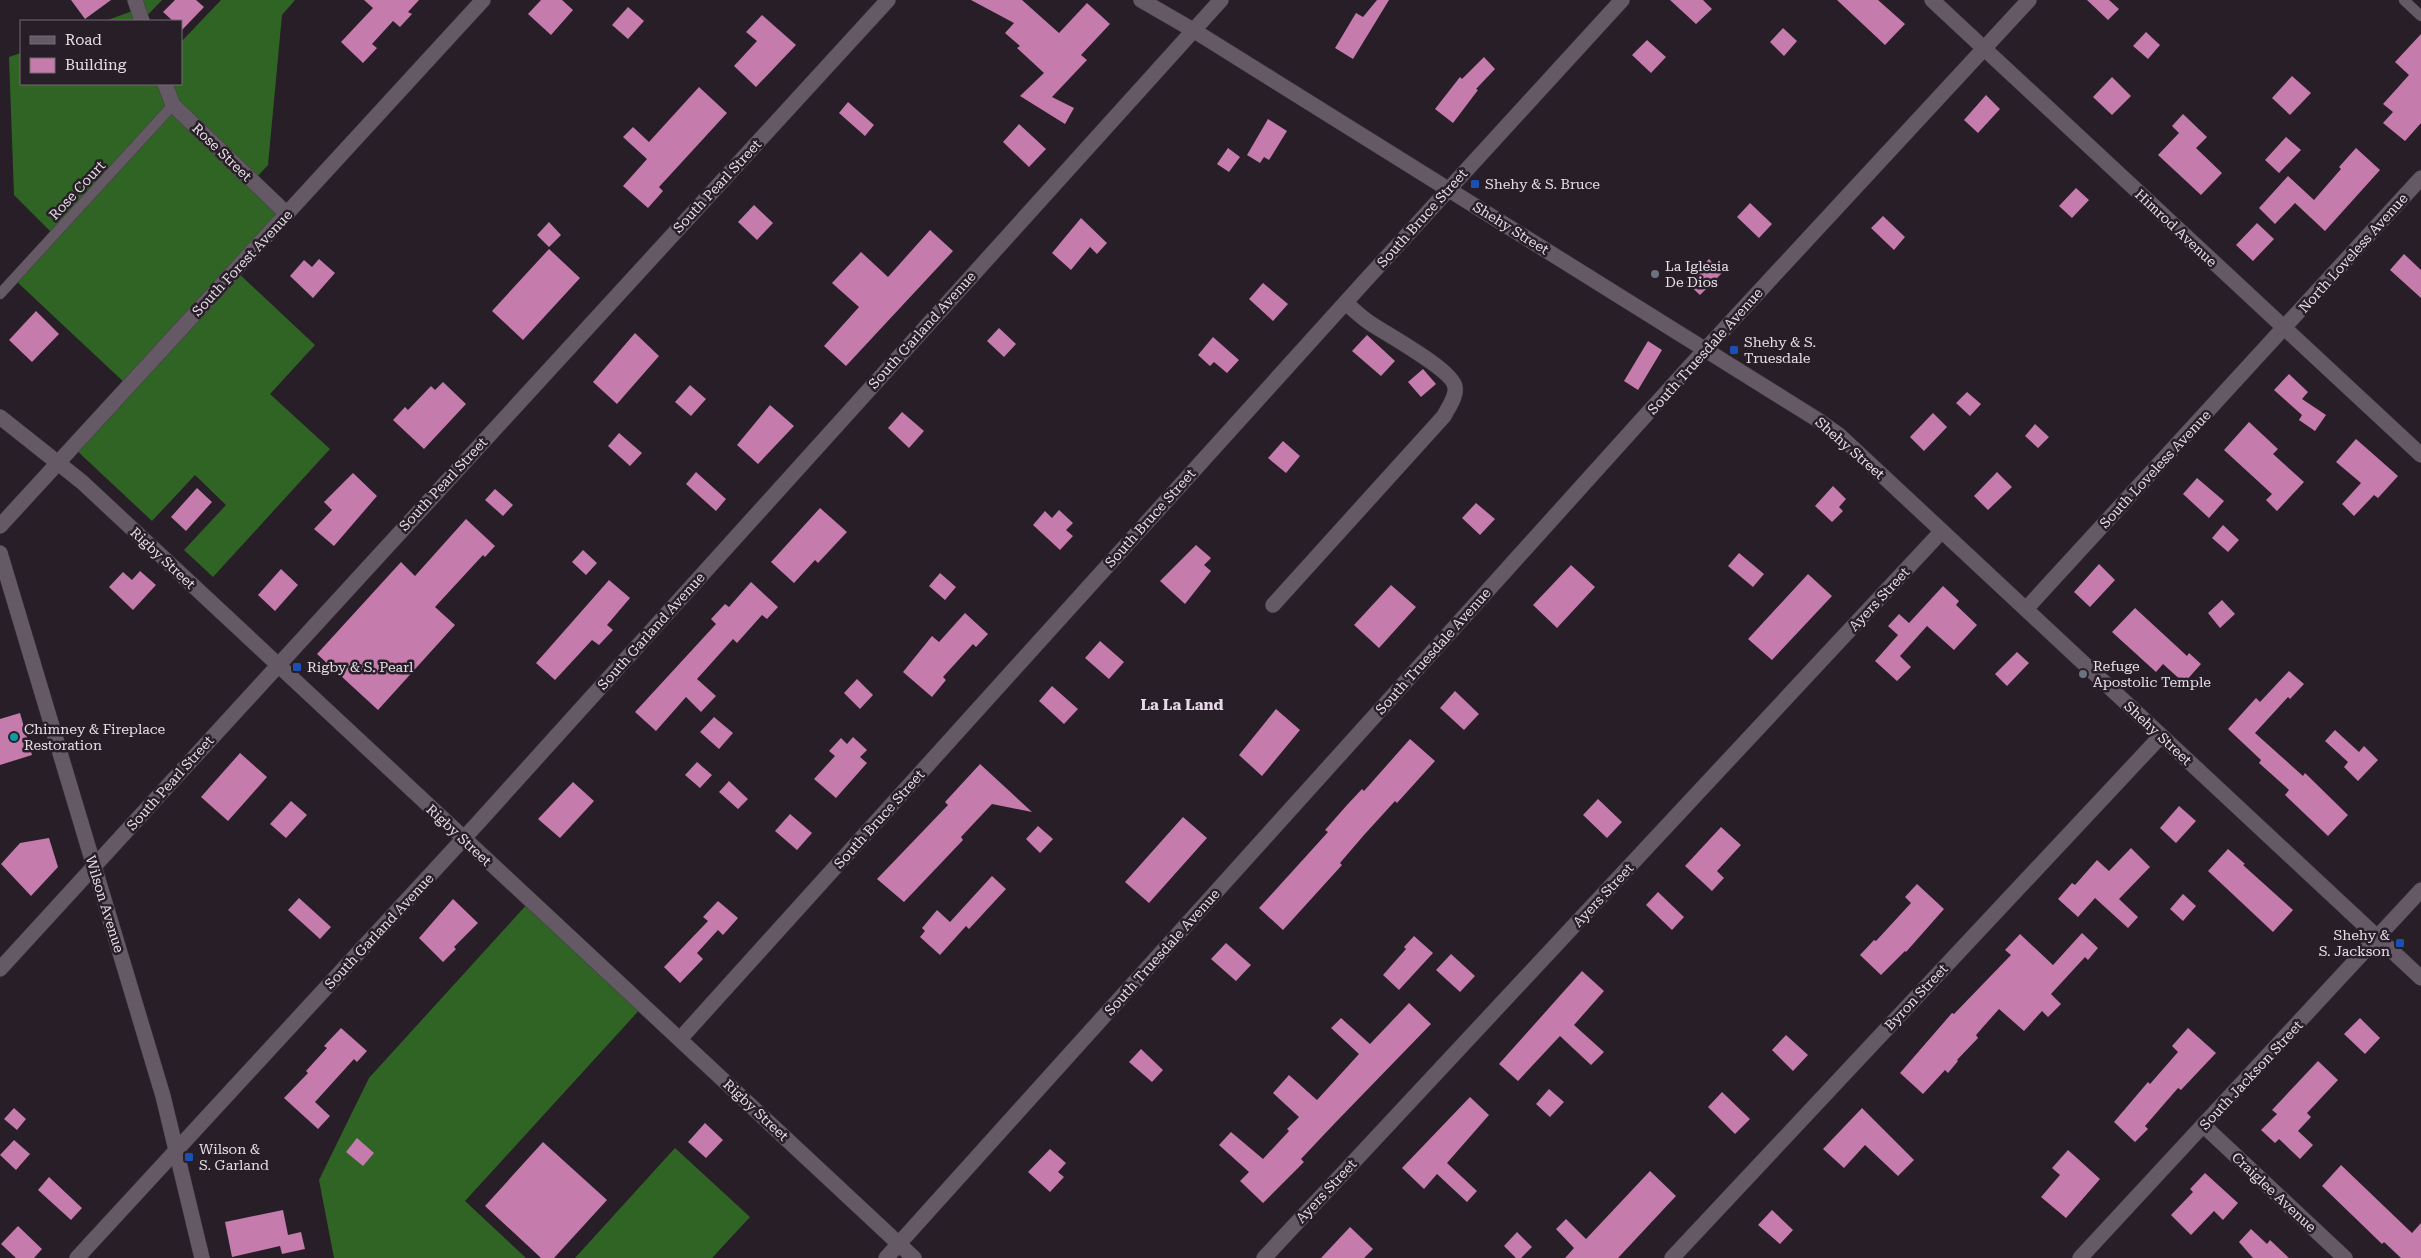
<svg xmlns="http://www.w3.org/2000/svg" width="2421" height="1258" font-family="'Roboto Serif',serif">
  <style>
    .forest { fill: #2f6425 }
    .building { fill: #c57bab }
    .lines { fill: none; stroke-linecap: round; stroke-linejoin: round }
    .lane-casing { stroke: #443b44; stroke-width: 11 }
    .street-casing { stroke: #443b44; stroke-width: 16 }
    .secondary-casing { stroke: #443b44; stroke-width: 16 }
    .lane { stroke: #665966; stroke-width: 10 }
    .street { stroke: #665966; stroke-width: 15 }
    .secondary { stroke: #665966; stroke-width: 15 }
    .transit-dot { fill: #1a4fb4; stroke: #281e28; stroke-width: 2 }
    .worship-dot { fill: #6b7280; stroke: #281e28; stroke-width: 2 }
    .culture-dot { fill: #0f9aa8; stroke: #281e28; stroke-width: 2 }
    .labels { text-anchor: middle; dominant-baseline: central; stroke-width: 5; stroke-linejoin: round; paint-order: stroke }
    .street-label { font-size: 14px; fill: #e5dee5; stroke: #281e28 }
    .poi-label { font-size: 14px; fill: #e5dee5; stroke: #281e28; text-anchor: start }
    .neighbourhood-label { font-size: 15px; font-weight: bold; fill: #e8d9e8; stroke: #281e28 }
  </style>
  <rect width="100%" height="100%" fill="#281e28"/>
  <path class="forest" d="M135,0h27l-20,21h-37l33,-12z
    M221,0h74l-13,15 -14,150 -15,16 34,33 -52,56 80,75 -45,49 60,55 -117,128 -29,-27 42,-45 -31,-30 -43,46 -79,-74 55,-61 -114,-107 40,-44 -40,-40 -5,-138 12,-4v31h160v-42z
    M530,901l113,105 -178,195 61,57h-192l-15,-78 50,-102z
    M675,1148l75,69 -38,41h-137z"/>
  <path class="building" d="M71,0h40l-26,19z
    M175,0h21l8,7 -22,23 -1,-9h-8l-10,-9z
    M364,0h55l-11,12 4,2 -12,13 -7,-6 -21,23 5,4 -14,15 -22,-21 32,-34z
    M541,0h21l11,10 -22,25 -23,-21z
    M971,0h51l37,33 28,-30 23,21 -29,31 6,5 -35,37 22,11 -9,16 -45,-28 24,-23 -27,-25 3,-2 -15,-13 9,-10z
    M1377,0h12l-36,59 -18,-11 21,-35 7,4z
    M1670,0h33l9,9 -16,15z
    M1837,0h41l27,24 -20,21z
    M2087,0h22l10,9 -11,11z
    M628,7l16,14 -16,18 -16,-14z
    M762,15l34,30 -40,42 -22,-21 23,-25 -11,-9z
    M1783,28l14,13 -13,15 -14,-14z
    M2146,32l14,13 -12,14 -15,-13z
    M2421,34v89l-16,18 -22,-18 10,-11 -10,-8 26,-29 -14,-13z
    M1647,40l19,17 -15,16 -19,-18z
    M1484,57l11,12 -19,20 2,1 -25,33 -18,-14 25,-32 2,2z
    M2292,76l19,17 -21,22 -18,-17z
    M2112,77l19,19 -19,19 -19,-18z
    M699,87l28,26 -68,74 4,4 -15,17 -25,-22 24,-27 -24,-22 10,-10 16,15z
    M1986,95l14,14 -22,24 -14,-13z
    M848,102l26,23 -9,11 -26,-23z
    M2183,114l24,23 -11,11 26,25 -21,22 -43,-40 21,-22 -7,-7z
    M1268,119l19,12 -18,29 -5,-3 -4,6 -13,-8z
    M1019,124l27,25 -17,18 -26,-25z
    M2286,137l15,13 -22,23 -14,-13z
    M1228,148l12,9 -11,15 -12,-8z
    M2356,148l24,22 -55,61 -30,-28 -20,21 -16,-16 29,-32 26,24 27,-31 -2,-2z
    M2076,188l13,12 -17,18 -13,-12z
    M1750,203l22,21 -13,14 -22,-21z
    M754,205l19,18 -16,17 -19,-18z
    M1883,216l22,21 -11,13 -23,-22z
    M1081,218l26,25 -10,11 -7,-7 -19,23 -19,-17z
    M549,222l12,13 -12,12 -12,-12z
    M2257,223l17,16 -21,22 -17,-16z
    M930,230l23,21 -107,115 -22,-20 35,-39 -27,-24 29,-31 27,25z
    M549,249l31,29 -57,62 -31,-29z
    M2404,254l17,16v28l-31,-28z
    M319,259l16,14 -22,25 -23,-22 14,-16 8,7z
    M1709,259l13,14 -22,22 -14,-13z
    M1263,283l25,21 -15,17 -24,-22z
    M36,311l23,23 -27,28 -23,-22z
    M999,328l17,16 -12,13 -17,-16z
    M635,333l24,23 -42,48 -24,-22z
    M1367,335l28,26 -14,15 -29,-25z
    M1213,337l26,23 -12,13 -13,-11 -4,4 -12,-11z
    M1648,341l14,9 -24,40 -14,-9z
    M1423,369l13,15 -15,13 -13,-15z
    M2289,374l19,18 -6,7 24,16 -11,16 -16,-11 3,-5 -28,-25z
    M443,382l23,22 -42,45 -31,-29 12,-13 3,3 23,-24 4,4z
    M690,385l16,14 -15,17 -16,-14z
    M1967,392l14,12 -11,12 -14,-13z
    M770,405l24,21 -36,38 -21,-19z
    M902,412l22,19 -15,17 -21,-20z
    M1933,413l14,14 -23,24 -14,-14z
    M2249,422l29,27 -5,5 31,28 -27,29 -11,-11 6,-6 -48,-44z
    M2035,424l14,13 -11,11 -13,-12z
    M619,433l23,20 -12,13 -22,-20z
    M2356,439l42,37 -20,22 -4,-3 -20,21 -12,-12 19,-21 -25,-21z
    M1283,441l17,15 -14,17 -18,-15z
    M696,472l30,27 -10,12 -30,-27z
    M1997,472l15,15 -24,23 -14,-14z
    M353,473l24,23 -43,50 -20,-17 18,-19 -8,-8z
    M2197,478l27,23 -15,17 -26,-24z
    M1833,486l13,13 -7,8 4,4 -11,11 -17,-16z
    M197,488l15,14 -26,29 -15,-14z
    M495,489l18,16 -10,11 -18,-16z
    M1476,503l19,16 -15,16 -18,-17z
    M820,508l27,24 -29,31 -3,-3 -21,23 -23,-21z
    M1059,510l14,13 -7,7 7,6 -13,14 -27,-25 12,-14 7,7z
    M466,519l29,27 -10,11 -2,-2 -48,52 20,18 -77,85 -61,-56 84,-92 14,14z
    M2223,525l16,15 -11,12 -16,-14z
    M1196,545l15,13 -7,7 7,6 -26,33 -25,-23z
    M583,550l14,13 -11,12 -14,-13z
    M1739,553l25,21 -11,13 -25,-21z
    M2099,564l16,16 -25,27 -16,-15z
    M1571,565l24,22 -38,41 -24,-23z
    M281,569l17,16 -23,26 -17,-16z
    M140,571l16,14 -23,25 -24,-23 14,-15 9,8z
    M940,573l16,14 -11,13 -16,-14z
    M1808,574l24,22 -60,64 -24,-21z
    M609,580l21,18 -23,27 6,5 -14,15 -7,-5 -37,40 -19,-17z
    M751,582l27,25 -11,12 -5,-4 -25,28 -4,-4 -36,40 19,17 -15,16 -15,-15 -30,34 -21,-19 81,-88 -5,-5 14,-15 4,3z
    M1391,585l25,22 -37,41 -25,-23z
    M1943,586l16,15 -3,4 21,20 -23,25 -27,-24 -27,30 11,11 -14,14 -22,-20 23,-26 -10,-9 11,-12 10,9z
    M2222,600l13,14 -15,14 -12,-15z
    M2135,608l52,48 2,-3 12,11 -17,19 -21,-19 -7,8 -44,-40z
    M965,613l23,21 -12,13 -3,-3 -30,33 3,3 -14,17 -29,-25 29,-36 7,6z
    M1100,641l24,21 -15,17 -24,-21z
    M2017,652l12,11 -22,23 -12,-12z
    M2289,671l15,13 -14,15 -2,-2 -33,36 48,43 2,-3 43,42 -20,21 -43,-41 4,-5 -30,-27 2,-3 -33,-31 28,-31 4,4z
    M857,679l16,16 -13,14 -16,-16z
    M1052,686l26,23 -14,15 -25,-23z
    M1455,691l24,23 -15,16 -24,-22z
    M1276,709l24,21 -38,46 -23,-21z
    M20,713l12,42 -32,10v-46z
    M714,717l19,16 -14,16 -19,-17z
    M2335,730l24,22 5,-6 14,14 -20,21 -14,-14 4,-5 -23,-21z
    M853,737l14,13 -7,7 7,6 -31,35 -22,-19 21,-23 -6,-5 12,-13 6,6z
    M1410,739l25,22 -38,42 -2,-2 -31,34 -24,28 2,2 -59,65 -24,-22 69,-76 -3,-2 22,-25 15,-16 2,2z
    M240,753l27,24 -39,44 -27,-24z
    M697,762l15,13 -12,13 -15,-13z
    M980,764l52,48 -40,-8 -31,33 2,3 -59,62 -27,-23 71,-74 -3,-3z
    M729,781l19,18 -10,10 -19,-17z
    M573,782l21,19 -34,37 -22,-19z
    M1598,799l24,23 -15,16 -24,-23z
    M291,801l16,14 -21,23 -16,-14z
    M2179,806l17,15 -20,22 -16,-15z
    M790,814l22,19 -15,17 -22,-19z
    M1183,817l24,21 -58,65 -24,-21z
    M1038,826l15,13 -13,14 -14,-14z
    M1721,827l20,18 -24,26 7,7 -12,13 -27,-25z
    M49,838l9,29 -27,29 -30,-32 19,-21z
    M2131,848l19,19 -31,32 19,18 -10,11 -33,-30 -17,19 -20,-18 14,-16 3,2 22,-25 12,11z
    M2228,849l17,15 -2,1 50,45 -20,22 -65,-61z
    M992,876l14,13 -37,40 -3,-3 -26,29 -20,-18 5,-6 -3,-3 15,-18 13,12z
    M1917,884l27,25 -38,43 -1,-1 -24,24 -21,-20 14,-15 2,1 35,-38 -6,-6z
    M1658,892l26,25 -12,13 -26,-25z
    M2183,894l13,12 -13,15 -13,-12z
    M299,898l32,29 -11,12 -32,-29z
    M453,899l25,24 -24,24 2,2 -13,13 -24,-24z
    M718,901l20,17 -15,17 -5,-5 -21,23 6,6 -23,24 -16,-16 44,-46 -5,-4z
    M2082,933l16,15 -10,12 -3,-3 -34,37 10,10 -13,13 -6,-6 -18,20 -25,-22 -23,26 2,3 -21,22 1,1 -10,12 -3,-3 -22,24 -23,-21 52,-60 2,1 57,-59 -6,-5 15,-16 33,31z
    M1414,936l19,17 -34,37 -16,-15 23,-26 -2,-2z
    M1226,943l25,22 -15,16 -25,-22z
    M1451,954l24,22 -15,16 -24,-22z
    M1582,971l22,20 -30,34 30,27 -13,13 -31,-29 -42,45 -19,-17z
    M1409,1003l22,21 -96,99 -34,36 3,3 -41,41 -23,-22 9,-9 -30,-27 12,-13 32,27 26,-28 -2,-2 12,-12 -26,-24 16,-18 28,25 42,-46 -28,-26 10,-10 29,26z
    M2360,1018l20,20 -15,16 -21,-20z
    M341,1028l26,23 -10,11 -3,-3 -39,43 15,14 -12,13 -34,-31 24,-25 -2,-2 21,-23 -3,-2z
    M2188,1028l28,25 -35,37 -3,-2 -33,38 3,3 -13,13 -21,-20 34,-40 2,2 28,-32 -6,-6z
    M1786,1035l22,20 -15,16 -21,-21z
    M1141,1049l22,21 -11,12 -23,-20z
    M2318,1061l20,19 -31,33 4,4 -13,14 15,14 -13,14 -21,-20 -4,4 -14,-13 16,-16 -5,-4z
    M1549,1089l15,13 -14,15 -14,-13z
    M1722,1092l28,27 -15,15 -27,-27z
    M1470,1097l19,18 -42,48 30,28 -10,11 -30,-28 -13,15 -22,-21z
    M14,1108l12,11 -9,11 -13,-11z
    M1862,1108l52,52 -16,16 -33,-31 -21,23 -21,-19z
    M705,1123l18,17 -17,18 -18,-16z
    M357,1138l17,15 -11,13 -17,-14z
    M14,1140l16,14 -14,16 -16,-15z
    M543,1142l64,58 -53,58h-13l-56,-52z
    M1050,1149l16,14 -8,9 6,5 -14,15 -22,-20z
    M2068,1150l32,29 -34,39 -25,-21 19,-22 -8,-7z
    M2341,1165l71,68 9,-10v35h-20l-17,-16 -2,2 -60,-58z
    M1650,1171l26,25 -58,62h-53l9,-10 -18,-19 10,-10 20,20z
    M2205,1173l33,30 -15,17 -9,-9 -23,24 -20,-20 22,-23 -3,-3z
    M49,1177l33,31 -11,12 -33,-30z
    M283,1210l5,25 13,-3 4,17 -23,5 -2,-8 -48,11 -7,-35z
    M1772,1210l21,20 -13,14 -22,-19z
    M18,1226l24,23 -8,9h-18l-15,-14z
    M1350,1227l23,22 -9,9h-43z
    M2251,1229l16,15 3,-4 19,18h-36l-14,-16z
    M1517,1232l15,15 -11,11h-5l-12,-12z"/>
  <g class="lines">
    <defs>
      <path id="lane" d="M2404,0l17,16
        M0,294l173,-189"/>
      <path id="street" d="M135,0l7,21
        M165,84l8,21 114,109
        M0,417l82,65 832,776
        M0,526l483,-526
        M1273,605l171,-189c4,-8 13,-20 11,-29 -2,-17 -69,-53 -85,-64 -9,-6 -16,-13 -24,-20
        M2026,609l395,-431
        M0,969l888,-969
        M680,1039l684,-757 258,-282
        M2204,1126l141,132
        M77,1258l400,-434 744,-824
        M886,1258l805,-893 338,-365
        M1264,1258l677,-726
        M1672,1258l489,-522
        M2080,1258l341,-368"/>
      <path id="secondary" d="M1141,0l52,30 625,390 21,15 582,543
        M1932,0l489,455
        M0,553l163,543 39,162"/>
    </defs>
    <use href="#lane" class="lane-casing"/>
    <use href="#street" class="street-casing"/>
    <use href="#secondary" class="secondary-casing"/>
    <use href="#lane" class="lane"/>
    <use href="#street" class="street"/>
    <use href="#secondary" class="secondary"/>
  </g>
  <g class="transit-dot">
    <rect x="1470" y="179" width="10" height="10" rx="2.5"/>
    <rect x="1729" y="345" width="10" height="10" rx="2.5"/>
    <rect x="292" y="662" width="10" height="10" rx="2.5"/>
    <rect x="2395" y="938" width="10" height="10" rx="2.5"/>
    <rect x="184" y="1152" width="10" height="10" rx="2.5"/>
  </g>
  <g class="worship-dot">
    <circle cx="1655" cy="274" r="5"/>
    <circle cx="2083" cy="674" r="5"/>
  </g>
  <circle class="culture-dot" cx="14" cy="737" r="5"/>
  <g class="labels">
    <g class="street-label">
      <text transform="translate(222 152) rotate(44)">Rose Street</text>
      <text transform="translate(717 186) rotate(-47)">South Pearl Street</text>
      <text transform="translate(77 190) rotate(-47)">Rose Court</text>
      <text transform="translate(1422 218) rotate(-48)">South Bruce Street</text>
      <text transform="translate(1511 228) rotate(32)">Shehy Street</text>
      <text transform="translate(2176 228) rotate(43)">Himrod Avenue</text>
      <text transform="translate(2353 253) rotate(-48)">North Loveless Avenue</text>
      <text transform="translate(242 263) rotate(-47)">South Forest Avenue</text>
      <text transform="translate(922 330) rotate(-48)">South Garland Avenue</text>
      <text transform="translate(1705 351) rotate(-48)">South Truesdale Avenue</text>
      <text transform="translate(1850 448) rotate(41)">Shehy Street</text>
      <text transform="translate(2155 469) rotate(-47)">South Loveless Avenue</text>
      <text transform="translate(443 484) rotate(-47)">South Pearl Street</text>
      <text transform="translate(1150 518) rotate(-48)">South Bruce Street</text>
      <text transform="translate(163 558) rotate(43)">Rigby Street</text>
      <text transform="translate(1879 599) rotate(-47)">Ayers Street</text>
      <text transform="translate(651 631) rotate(-48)">South Garland Avenue</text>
      <text transform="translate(1433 651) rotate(-48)">South Truesdale Avenue</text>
      <text transform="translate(2158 733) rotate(43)">Shehy Street</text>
      <text transform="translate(170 783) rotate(-48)">South Pearl Street</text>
      <text transform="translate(879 819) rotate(-48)">South Bruce Street</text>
      <text transform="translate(459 835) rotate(43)">Rigby Street</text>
      <text transform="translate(1603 895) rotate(-47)">Ayers Street</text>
      <text transform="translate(105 904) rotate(73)">Wilson Avenue</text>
      <text transform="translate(379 931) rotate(-47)">South Garland Avenue</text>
      <text transform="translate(1162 952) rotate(-48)">South Truesdale Avenue</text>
      <text transform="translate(1916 997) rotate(-47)">Byron Street</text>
      <text transform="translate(2251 1075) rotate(-47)">South Jackson Street</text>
      <text transform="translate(756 1110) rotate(43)">Rigby Street</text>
      <text transform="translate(1326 1191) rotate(-47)">Ayers Street</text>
      <text transform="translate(2274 1192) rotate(43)">Craiglee Avenue</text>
    </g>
    <g class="poi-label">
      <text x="1485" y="184">Shehy &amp; S. Bruce</text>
      <text x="1665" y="266">La Iglesia<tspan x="1665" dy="16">De Dios</tspan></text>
      <text x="1744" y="342">Shehy &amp; S.<tspan x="1744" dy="16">Truesdale</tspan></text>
      <text x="2093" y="666">Refuge<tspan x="2093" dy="16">Apostolic Temple</tspan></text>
      <text x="307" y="667">Rigby &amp; S. Pearl</text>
      <text x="24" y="729">Chimney &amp; Fireplace<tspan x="24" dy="16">Restoration</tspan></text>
      <text x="2390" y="935" text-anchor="end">Shehy &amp;<tspan x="2390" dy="16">S. Jackson</tspan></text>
      <text x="199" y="1149">Wilson &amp;<tspan x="199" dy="16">S. Garland</tspan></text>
    </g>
    <g class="neighbourhood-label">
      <text x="1182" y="705">La La Land</text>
    </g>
  </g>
  <rect x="20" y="20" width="162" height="65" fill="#281e28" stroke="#746b74"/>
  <rect x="30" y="36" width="25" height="8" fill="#665966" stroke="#746b74"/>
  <text x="65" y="45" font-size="15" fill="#e5dee5">Road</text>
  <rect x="30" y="58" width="25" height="15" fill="#c57bab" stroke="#746b74"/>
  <text x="65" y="70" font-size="15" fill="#e5dee5">Building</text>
</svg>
